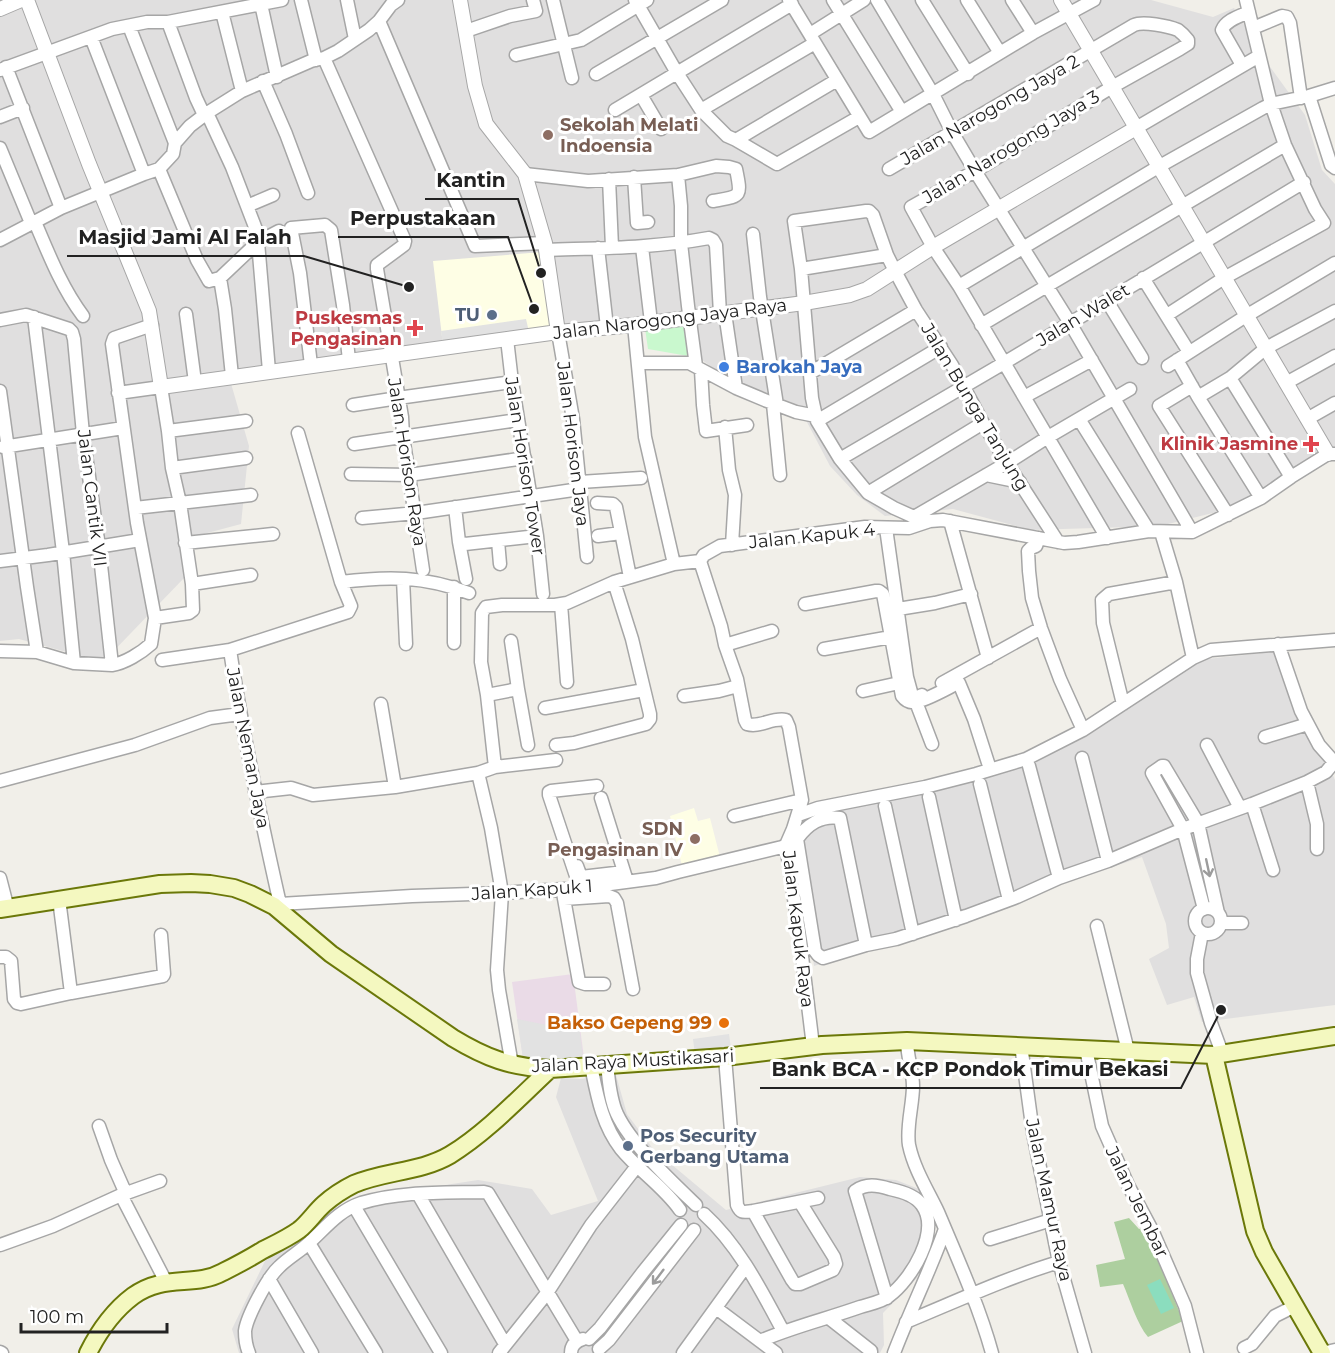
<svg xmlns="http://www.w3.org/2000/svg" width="1335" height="1353" font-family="Montserrat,sans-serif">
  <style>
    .residential { fill: #e0dfdf }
    .industrial { fill: #eadbe7 }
    .education { fill: #fefee5 }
    .forest { fill: #adcf9f }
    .park { fill: #c9f8ce }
    .pitch { fill: #8bddbe }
    .parking { fill: #e2e2e2 }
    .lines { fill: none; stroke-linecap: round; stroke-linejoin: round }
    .minor-casing { stroke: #a6a6a6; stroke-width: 15 }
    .tertiary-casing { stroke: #a6a6a6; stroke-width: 16 }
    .secondary-casing { stroke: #6b7809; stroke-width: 20 }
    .minor { stroke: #fff; stroke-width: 12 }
    .tertiary { stroke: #fff; stroke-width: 14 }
    .secondary { stroke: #f4f8c0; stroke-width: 16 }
    .oneway { stroke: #9c9c9c }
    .education-dot { fill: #8d6e63; stroke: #fff; stroke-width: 2 }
    .service-dot { fill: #5c6f8a; stroke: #fff; stroke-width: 2 }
    .health-dot { fill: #e0444e; stroke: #fff; stroke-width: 2 }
    .shop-dot { fill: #3f7fe0; stroke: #fff; stroke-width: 2 }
    .food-dot { fill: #e8710a; stroke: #fff; stroke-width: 2 }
    .labels { text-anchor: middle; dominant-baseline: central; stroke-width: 6; stroke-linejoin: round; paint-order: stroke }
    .street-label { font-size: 18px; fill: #222; stroke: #fff }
    .education-label { font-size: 18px; font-weight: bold; fill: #785e54; stroke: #fff; text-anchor: start }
    .service-label { font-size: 18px; font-weight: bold; fill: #4e5e75; stroke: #fff; text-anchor: end }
    .health-label { font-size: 18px; font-weight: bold; fill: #be3a42; stroke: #fff; text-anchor: end }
    .shop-label { font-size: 18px; font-weight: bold; fill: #366cbe; stroke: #fff; text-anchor: start }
    .food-label { font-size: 18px; font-weight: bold; fill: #c56008; stroke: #fff; text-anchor: end }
    .leader { fill: none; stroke: #222; stroke-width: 2 }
    .callout-dot { fill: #222; stroke: #fff; stroke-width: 2 }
    .callout-label { font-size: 20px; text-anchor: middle; font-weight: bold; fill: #222; stroke: #fff; stroke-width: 6; stroke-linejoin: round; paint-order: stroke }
  </style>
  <rect width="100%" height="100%" fill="#f1efe9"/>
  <path class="residential" d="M0,0h1151l62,17 21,-9 34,56 37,51 17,55 13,14v265l-102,59 -73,18 -129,4 -78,-21 -68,7 -28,-21 -27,-29 -32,-61 -72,-28 -34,-24 -6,-33 -458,53 21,73 -8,78 -60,16 4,37 -82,85 -84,-23 -19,2z
    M1281,651l54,129v225l-133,17 -8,-25 -27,8 -18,-46 20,-11 -3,-24 -24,-67 -328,109 -18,-130 10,-23 221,-50 161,-102z
    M616,1075l11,39 26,35 73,61 134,-33 36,3 28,11 10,41 -17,46 -34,35 1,32 -4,8h-641l-7,-24 33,-68 55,-45 60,-21 98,-15 54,9 19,26 47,-14 -42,-104 5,-19 19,1z"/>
  <path class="industrial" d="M573,974l11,84 -31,3 -30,-3 -11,-76z"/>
  <path class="education" d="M542,252l14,77 -113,16 -10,-84z
    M694,808l4,13 12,-3 10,39 -38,9 -12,-50z"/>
  <path class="forest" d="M1129,1218l10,11 6,-2 38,94 -35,16c-11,-13 -18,-37 -25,-53l-23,3 -4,-22 29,-6 -11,-37z"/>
  <path class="park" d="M683,324l5,32 -40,-7 -3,-21z"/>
  <path class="pitch" d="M1160,1279l14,29 -13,6 -14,-29z"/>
  <path class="parking" d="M526,319l3,13 -86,13 -2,-14z
    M517,1019l35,7h27l4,30 -30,5 -30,-3z
    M729,1034l2,15 -36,5 -2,-15z"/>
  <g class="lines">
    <defs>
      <path id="minor" d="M301,0l15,60
        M347,0l8,39
        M553,0l19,78
        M635,0l42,73 24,37 26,26 9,4 41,24 82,-47
        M789,0l80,132 164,-99 61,-33
        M833,0l69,112
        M877,0l56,94 19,38 23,39 95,152 122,209
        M922,0l46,74
        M967,0l33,53
        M1012,0l21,33
        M261,4l16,73
        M222,12l20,79
        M379,21l96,225 70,-3
        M168,22l28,76 8,17
        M129,26l46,117
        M1253,28l29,-12 5,1 3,6 11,75
        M466,31l44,-15 26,-5 -3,-11
        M810,34l54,-34
        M91,37l53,137
        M516,55l65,-15 66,-40
        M324,58l81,183 -1,4 -27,20v4l25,148 1,19 20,134
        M1242,65l-20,-35c4,-10 18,-14 27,-18
        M6,67l55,141
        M0,70l112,-41 35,-7h21l114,-22
        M596,74l126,-74
        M263,81l23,53 22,59
        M641,95l20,34
        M1309,96l22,69 4,3
        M615,110l177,-106
        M701,110l114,-67
        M207,113l25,54 25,65
        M0,117l23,-9
        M1136,128l123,-72
        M736,140l101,-60
        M0,148l31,75
        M159,169l38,91 12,21 11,-3 38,-36
        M889,169l245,-144c9,-4 34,1 44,5 4,3 7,6 10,10v4l-8,5 -68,38 -137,84 -64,36 22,40 26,39 148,252
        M525,174l63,7 90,-6 38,-9 13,1 7,2c6,29 5,27 -23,32
        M678,175l3,31v37l7,63 8,60
        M634,177l3,46 11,-1
        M609,179l3,68
        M247,206l26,-11
        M35,222c14,33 27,66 48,94
        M753,234l7,63 17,108
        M0,240l61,-32 83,-34 15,-5 14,-15 2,-11 15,-17 17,-13 35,-22 69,-30 13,-3 14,-7 31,-21 10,-9 12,-16 7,-5
        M642,247l9,75
        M598,248l9,79
        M547,250c54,-2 108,-2 162,-12l4,2 3,5 4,68
        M801,269l86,-14
        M220,278l5,31 7,67
        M1143,278l46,74
        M959,286l199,-119 105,-59 8,-4 38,-8 26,-8
        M1107,301l35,57
        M725,313l11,75
        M186,314l9,68
        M1167,315l57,-37 100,-55 -9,-14 -30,-64 -14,-41 -25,-104
        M34,317l29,235 11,111
        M0,320l26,-5 43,14 3,3 2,7 9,95 16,113 13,118
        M634,325l11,112 29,127 26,-3 21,65 4,19 12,34 8,41 2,4c13,4 25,-7 39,-4l3,7 13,73 -9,29 -7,16 13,87 14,114
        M981,325l304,-180
        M558,332l15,87 14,138
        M507,339l5,43 25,154 6,58
        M1177,360l21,37 63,101
        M639,363h50l47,25 31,13 29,11 20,4
        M311,365l-11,-92 -9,-45 34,-3 6,5 12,75 6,55
        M1168,366l78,-50 89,-53
        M701,370l2,35 3,26 41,-6
        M269,371l-11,-129 21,-11
        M810,373l106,-63
        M1230,378l61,99
        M1286,383l49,-27
        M1192,386l-33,20 69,109
        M0,391l27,196 10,65
        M118,393l43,-6 7,44 78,-10
        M1024,397l68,-37
        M1198,397l32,-19 36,-30 69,-37
        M773,404l7,71
        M353,405l45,-7 114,-16
        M1079,419l70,112
        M1307,419l28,-16
        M817,421l124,-74
        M725,427l4,43 6,25 -3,50
        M354,444l164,-24
        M3,447l120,-19
        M840,459l164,-96 300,-181
        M172,468l74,-10
        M351,474l58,1 116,-17
        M986,475l34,7
        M580,482l61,-4
        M868,493l115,-70
        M597,503l16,1 3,3 14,70
        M455,507l4,35 7,37
        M135,508l116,-13
        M914,517l93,-54 41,-26 82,-48
        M362,518l54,-5 164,-24
        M930,521l-16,-4 -20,-9 -26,-15 -28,-34 -23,-38 -5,-23 -11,-129 -7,-48 72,-10h3l4,4 14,40 8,16 21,39 36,55 31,58 24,40 51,79
        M950,521l38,137
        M886,528l21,149 6,22 9,-4
        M1161,532l15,50 17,76
        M598,536l23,-3
        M1039,538l-3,8 -5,2 -3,3 1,20 3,27 9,30 19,51 23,51
        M498,541l2,23
        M459,542l6,2 72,-8
        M185,543l88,-9
        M0,561l48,-6 92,-15
        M700,561l4,-6 16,-9 145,-19 44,1 21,-7 13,-1 121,23 14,-1 71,-11 43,1 69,-34 30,-21 37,-23h7
        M403,579l3,65
        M341,582c47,-6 83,-6 128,11
        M192,584l59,-9
        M454,587v56
        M561,604l6,78
        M805,604l71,-13h3l4,3 19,102c3,4 7,7 13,6 10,-1 31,-13 41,-18l3,-1 15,36 16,50
        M898,609l37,-6 36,-9
        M155,618l34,-5 4,-3 -1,-26 -12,-81 -8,-35 -4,-37
        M1278,644l23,67 18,34 16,18
        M725,645l47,-14
        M824,649l67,-12
        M0,651l37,1 37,11 38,2c13,-2 29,-12 39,-21l4,-26 -18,-95 -25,-179 2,-6 38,-13
        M162,660l68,-10
        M942,683l99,-55
        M518,689l10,56
        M863,691l36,-8
        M487,695l31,-6 -7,-48
        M684,696l35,-5 19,-5
        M916,702l16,42
        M381,704l14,83
        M1123,704l-20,-81 -1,-23 7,-6 67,-12
        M545,708l99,-18
        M1265,737l43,-13
        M556,745l18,-2 72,-19 4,-5v-5l-18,-75 -18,-57
        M1207,745l33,63
        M1082,758l26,103
        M1029,766l30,112
        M495,767l61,-7
        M478,773l13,55 11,65 -5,77 2,20 13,75
        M0,781l135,-36 75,-27 30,-4
        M1307,782l10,42v25
        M980,784l29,116
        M255,792l36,-4 22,7 82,-8 83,-14 17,-6 -8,-72 -6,-33 1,-49 4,-6 16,-2h53l12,-2 47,-21 60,-18
        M929,797l27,123
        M601,798l25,80
        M1252,804l21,66
        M885,806l28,128
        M798,815l20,-7 107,-21 51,-13 50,-15 57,-29 110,-72 18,-8 124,-10
        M734,816l68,-16
        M577,866l4,11 43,-5
        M0,878l8,31
        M580,888l-31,-93v-3l2,-1 46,-5
        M563,893l16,89 6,2h19
        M59,899l12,94 92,-17 1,-2 -3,-39
        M564,899l45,-3 5,2 3,5 16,86
        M280,904c-19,-84 -37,-168 -50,-254l118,-38 3,-6 -10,-24 -43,-149
        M274,906l6,-2 132,-8 90,-3 78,-5 76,-10 22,-6 104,-25 4,-2
        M1195 921a13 13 0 1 1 26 0a13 13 0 1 1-26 0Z
        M1204,909l-21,-80 -31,-56 10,-7h2l34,57 20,90
        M1221,923h21
        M1097,926l31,125
        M1202,933l-5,26v14l14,50 11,30
        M866,945l-26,-127c-19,-3 -32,6 -43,21l18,112 3,4 5,3 43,-13 30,-6 70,-23 51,-19 42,-19 49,-17 75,-32 69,-25 55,-22 19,-10 9,-11
        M0,957h6l5,4 3,38 3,4 4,1 50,-11
        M907,1041c0,16 6,30 6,45 0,19 -7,41 -4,59 5,24 19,46 29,67 19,45 41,94 54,141
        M1021,1045l12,88 26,129 26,91
        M1086,1049l16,77 26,59 24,45 33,76 12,47
        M725,1057l12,148c4,9 7,7 16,6l65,-13
        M607,1065c2,16 3,34 10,49 14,30 54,67 79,91
        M591,1066c6,29 11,59 30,83 18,22 43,38 59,61
        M99,1126l12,34 15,34
        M418,1194l87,150
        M121,1195l45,87
        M354,1206l87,147
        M753,1211l39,69 3,4h5l33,-14 3,-6 -2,-7 -34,-55
        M704,1214c35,32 57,76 79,117
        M990,1239l61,-19
        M309,1243l67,110
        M0,1245l53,-19 68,-31 39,-14
        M269,1279l43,74
        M716,1308l60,45
        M829,1318l42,33v2
        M906,1322c51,-21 100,-44 153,-60
        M589,1339l11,-11 43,-56 38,-47
        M760,1341c32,-14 66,-22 100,-34 9,-3 22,-5 29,-11 22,-16 52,-65 33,-91 -7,-10 -22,-14 -32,-16 -13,-4 -24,-6 -35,2l32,107
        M1244,1348l8,-4 23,-28 20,-10
        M599,1349l10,-9 85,-110
        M0,1352l2,1
        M249,1353c-3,-7 -4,-14 -4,-22 2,-15 23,-54 34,-64 10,-10 22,-16 32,-26 16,-15 29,-31 50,-38 40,-12 82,-10 123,-11l4,1 89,148
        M499,1353l48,-60 44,-68 46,-59
        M571,1353c0,-8 5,-12 12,-14
        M683,1353l63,-87
        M894,1353c16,-42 36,-82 51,-124
        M1322,1353l13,-3"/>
      <path id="tertiary" d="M27,0l62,164 60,147 12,76 397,-55 76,-7 170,-22 46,-8 17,-6 66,-42 203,-119
        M460,0l15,86 11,38 39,50 20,69 13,89
        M1061,0l267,454
        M0,9l21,-9"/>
      <path id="secondary" d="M0,909l160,-25 31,-1 19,1 24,4 16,6 24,12 57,48 122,84c33,20 57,29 97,31l175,-12 97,-12 85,-4 307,14 121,-19
        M1214,1055l41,176 9,21 58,101
        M88,1353c11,-22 25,-42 45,-57 32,-23 61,-8 90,-24 14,-7 27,-14 40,-22 12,-6 25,-12 36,-20 9,-7 16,-18 25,-26 9,-8 20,-15 30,-20 31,-13 67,-12 96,-29 36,-22 69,-57 100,-86"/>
    </defs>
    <use href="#minor" class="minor-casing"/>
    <use href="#tertiary" class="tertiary-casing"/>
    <use href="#secondary" class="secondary-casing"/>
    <use href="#minor" class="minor"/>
    <use href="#tertiary" class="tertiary"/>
    <use href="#secondary" class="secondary"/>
  </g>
  <defs><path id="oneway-shaft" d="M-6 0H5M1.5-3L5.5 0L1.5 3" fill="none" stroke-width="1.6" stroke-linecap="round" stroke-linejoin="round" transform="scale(1.5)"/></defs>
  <g class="oneway">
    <use href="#oneway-shaft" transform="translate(1208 868) rotate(78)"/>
    <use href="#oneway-shaft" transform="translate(658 1277) rotate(127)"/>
  </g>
  <g class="education-dot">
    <circle cx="548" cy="135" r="6"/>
    <circle cx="695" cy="839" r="6"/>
  </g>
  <g class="service-dot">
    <circle cx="492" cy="315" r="6"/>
    <circle cx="628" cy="1146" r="6"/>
  </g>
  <g class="health-dot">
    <path d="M412 319h6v6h6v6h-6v6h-6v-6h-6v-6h6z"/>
    <path d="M1308 435h6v6h6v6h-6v6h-6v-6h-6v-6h6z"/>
  </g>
  <circle class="shop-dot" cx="724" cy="367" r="6"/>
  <circle class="food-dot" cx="724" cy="1023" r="6"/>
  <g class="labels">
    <g class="street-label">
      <text transform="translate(990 110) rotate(-30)">Jalan Narogong Jaya 2</text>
      <text transform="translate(1011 147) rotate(-31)">Jalan Narogong Jaya 3</text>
      <text transform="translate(1083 315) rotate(-31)">Jalan Walet</text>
      <text transform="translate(670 319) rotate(-7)">Jalan Narogong Jaya Raya</text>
      <text transform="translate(975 407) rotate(59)">Jalan Bunga Tanjung</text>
      <text transform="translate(573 444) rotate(83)">Jalan Horison Jaya</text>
      <text transform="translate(407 462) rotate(81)">Jalan Horison Raya</text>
      <text transform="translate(525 466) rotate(81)">Jalan Horison Tower</text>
      <text transform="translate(92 498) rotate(83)">Jalan Cantik VII</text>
      <text transform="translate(812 536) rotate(-6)">Jalan Kapuk 4</text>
      <text transform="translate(248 748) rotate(79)">Jalan Neman Jaya</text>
      <text transform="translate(532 890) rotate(-4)">Jalan Kapuk 1</text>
      <text transform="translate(798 929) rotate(83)">Jalan Kapuk Raya</text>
      <text transform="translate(633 1061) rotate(-3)">Jalan Raya Mustikasari</text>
      <text transform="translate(1049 1200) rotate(78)">Jalan Mamur Raya</text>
      <text transform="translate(1137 1202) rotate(64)">Jalan Jembar</text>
    </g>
    <g class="education-label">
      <text x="560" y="125">Sekolah Melati<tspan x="560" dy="21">Indoensia</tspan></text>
      <text x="683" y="829" text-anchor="end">SDN<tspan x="683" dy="21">Pengasinan IV</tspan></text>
    </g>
    <g class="service-label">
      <text x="480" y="315">TU</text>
      <text x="640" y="1136" text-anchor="start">Pos Security<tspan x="640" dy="21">Gerbang Utama</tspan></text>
    </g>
    <g class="health-label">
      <text x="402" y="318">Puskesmas<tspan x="402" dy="21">Pengasinan</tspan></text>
      <text x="1298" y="444">Klinik Jasmine</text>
    </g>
    <g class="shop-label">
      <text x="736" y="367">Barokah Jaya</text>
    </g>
    <g class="food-label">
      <text x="712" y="1023">Bakso Gepeng 99</text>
    </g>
  </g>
  <path class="leader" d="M541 273L518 199H425M534 309L508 237H338M409 287L304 256H67M1221 1010L1181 1088H760"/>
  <g class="callout-dot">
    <circle cx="541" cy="273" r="6"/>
    <circle cx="534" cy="309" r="6"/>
    <circle cx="409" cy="287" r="6"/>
    <circle cx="1221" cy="1010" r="6"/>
  </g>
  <g class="callout-label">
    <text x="471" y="187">Kantin</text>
    <text x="423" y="225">Perpustakaan</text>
    <text x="185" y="244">Masjid Jami Al Falah</text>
    <text x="970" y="1076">Bank BCA - KCP Pondok Timur Bekasi</text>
  </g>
  <path d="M21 1323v9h146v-9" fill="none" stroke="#222222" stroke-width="3"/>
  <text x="30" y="1323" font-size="18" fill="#222222" stroke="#ffffff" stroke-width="4.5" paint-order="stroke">100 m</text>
</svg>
